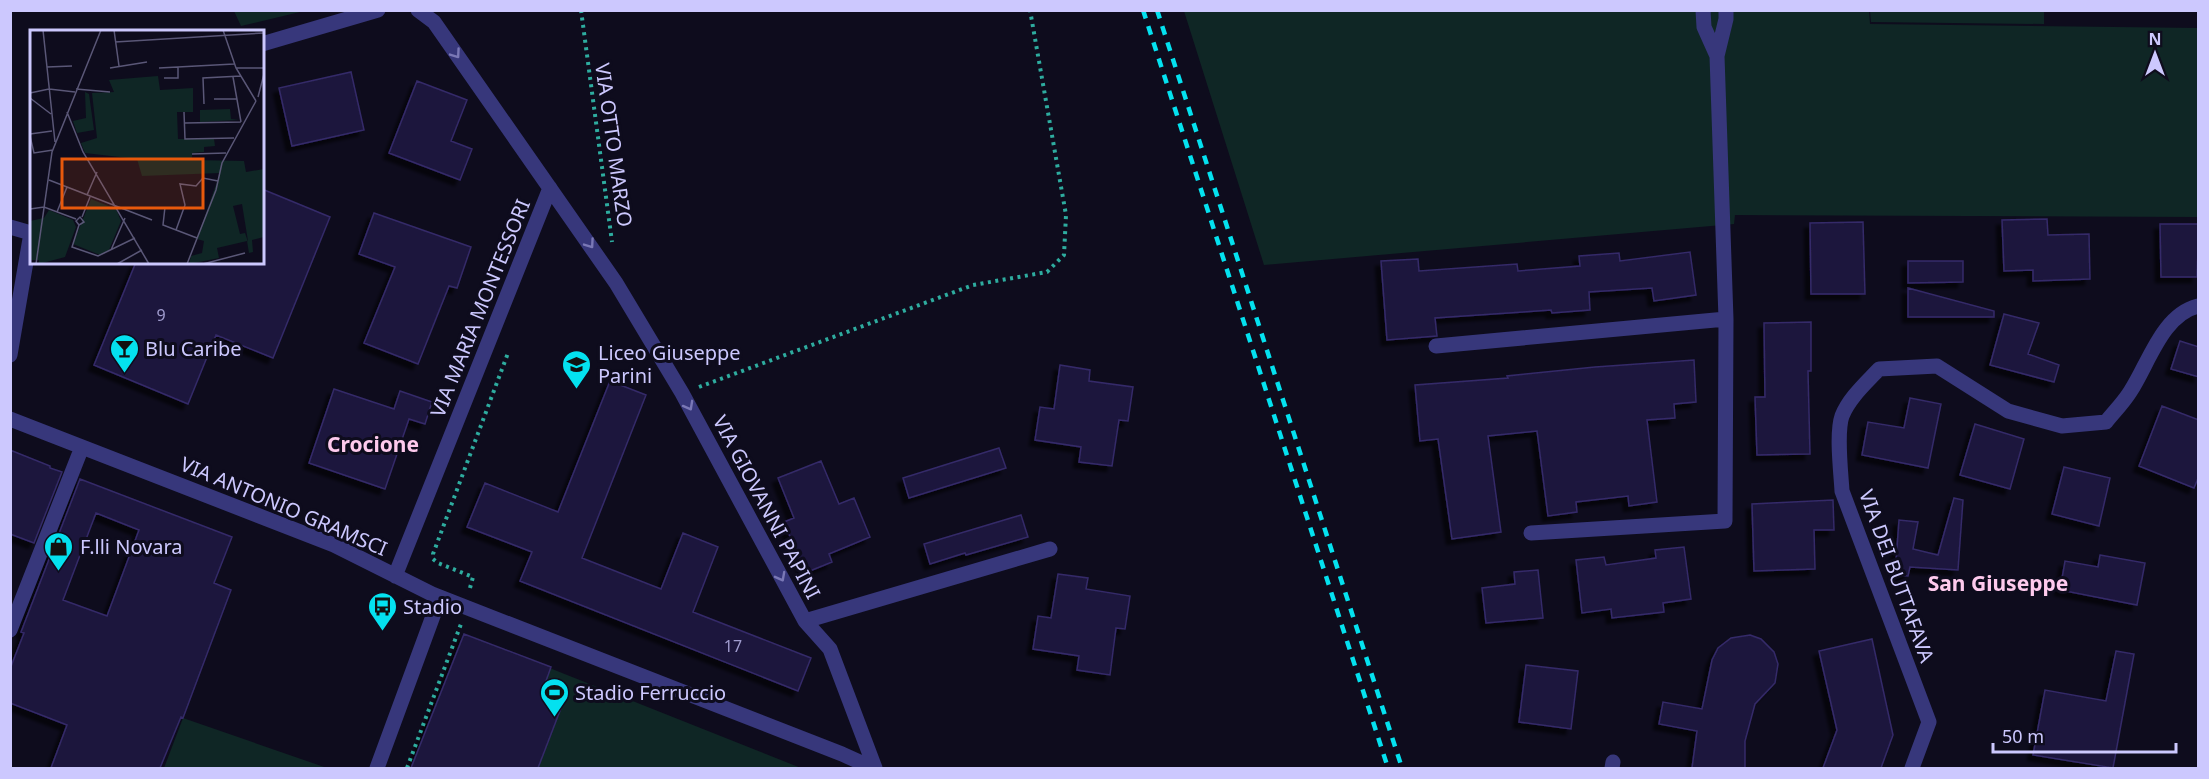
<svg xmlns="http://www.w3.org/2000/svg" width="2209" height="779" font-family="'Noto Sans',sans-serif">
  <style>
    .green { fill: #0f2625 }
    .building { fill: #1e183d; stroke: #342a69; stroke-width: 1.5; fill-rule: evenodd; filter: url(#shadow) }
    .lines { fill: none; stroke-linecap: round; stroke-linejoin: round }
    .path { stroke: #2eac9f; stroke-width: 4; stroke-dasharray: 3 4.5; stroke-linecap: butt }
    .minor { stroke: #37377b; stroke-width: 15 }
    .rail { stroke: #04e1ef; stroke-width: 4.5; stroke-dasharray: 9 8; stroke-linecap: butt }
    .oneway { stroke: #7a78b6 }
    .labels { text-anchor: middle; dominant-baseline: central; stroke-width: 6; stroke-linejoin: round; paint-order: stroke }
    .number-label { font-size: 16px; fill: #a09cce }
    .street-label { font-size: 20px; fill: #ccc8fe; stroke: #0e0c1d }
    .poi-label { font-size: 20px; fill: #ccc8fe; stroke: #0e0c1d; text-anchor: start }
    .neighbourhood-label { font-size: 21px; font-weight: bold; fill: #fecaed; stroke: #0e0c1d }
    .inset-road { fill: none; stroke: #5a5777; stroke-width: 1.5 }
    .view { fill: #e8590c; fill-opacity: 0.15; stroke: #e8590c; stroke-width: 3 }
    .inset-edge { fill: none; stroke: #ccc8fe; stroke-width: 3 }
  </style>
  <defs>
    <filter id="shadow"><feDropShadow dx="-5.5" dy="5.5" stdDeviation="1.5" flood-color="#0009"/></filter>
  </defs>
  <rect width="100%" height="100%" fill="#0e0c1d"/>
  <path class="green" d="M1869,10l1,14 328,4v189l-463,-2 -1,9 -470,41 -80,-254h-6z
    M234,11h70l-63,15z
    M1870,11h174v13l-173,-2z
    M464,634l337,134h-390z
    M183,718l144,50h-163z"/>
  <path class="building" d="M351,72l13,58 -72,16 -13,-58z
    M417,81l50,19 -16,41 21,8 -12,31 -71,-27z
    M262,189l68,28 -57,141 -57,-23 -28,69 -94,-39 42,-103h126z
    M374,213l97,34 -14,41 -8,-2 -31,78 -54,-21 31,-76 -36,-13z
    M2047,219l1,16 41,-1 1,45 -57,2v-11l-29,1 -2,-51z
    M1863,222l2,72h-54l-1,-71z
    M2160,224h39l-2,53h-36z
    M1690,252l6,43 -42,6 -2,-13 -63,4 1,18 -38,3 -1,-3 -116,8 2,18 -50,4 -6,-79 37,-2 1,12 98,-7 1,7 62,-5 -1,-10 40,-3 1,8z
    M1908,261h55v21l-55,1z
    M1908,288l86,23v6h-86z
    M2004,314l35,9 -11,31 31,11 -5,17 -64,-17z
    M1811,322v49h-3l2,83 -53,1 -2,-58h10l-1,-74z
    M2180,341l19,6v30l-28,-8z
    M1694,360l2,42 -22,2 1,14 -28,2 10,82 -28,4 -1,-10 -52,6 1,10 -29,4 -11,-85 -49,5 13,96 -49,7 -14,-100 -18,2 -5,-56 93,-7 -1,-2 88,-9z
    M1060,365l30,5 -1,11 44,6 -5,34 -9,-1 -7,46 -33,-4 2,-15 -46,-7 5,-33 14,2z
    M610,381l36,14 -64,163 79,31 22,-56 35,14 -25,65 118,46 -13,33 -278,-110 12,-29 -65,-25 18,-44 73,29z
    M334,389l60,20 6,-18 32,11 -7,22 -16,-5 -24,70 -76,-26z
    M1910,398l31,6 -13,64 -66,-13 6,-33 36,6z
    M2162,406l37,14v56l-5,12 -55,-22z
    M1975,424l49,15 -14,50 -50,-14z
    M999,448l7,20 -97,30 -6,-20z
    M10,450l40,16v2l12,4 -28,71 -24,-9z
    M821,461l18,43 15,-6 16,39 -41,17 3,8 -27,11 -21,-51 10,-4 -16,-40z
    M2064,467l46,11 -11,48 -47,-12z
    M80,479l152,58 -18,46 17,7 -48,128 -2,-1 -21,51h-109l16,-43 -57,-22v-34l14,-36 -3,-1zM96,513l43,17 -32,86 -44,-16z
    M1954,498l9,2 -5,70 -48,-3 -2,9 -13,-1 4,-55 19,2 -5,27 25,6z
    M1833,500l1,30h-20l1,39 -61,2 -2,-67z
    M1021,515l7,22 -62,18 -1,-2 -35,11 -6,-20z
    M1684,547l7,52 -28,4 1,9 -52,6 -1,-9 -29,4 -6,-53 28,-3 2,8 50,-7 -1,-8z
    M2100,555l45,8 -8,42 -77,-15 5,-29 33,6z
    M1538,570l5,48 -57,5 -4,-35 33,-4 -1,-12z
    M1058,574l30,4 -2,11 44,7 -5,33 -9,-1 -6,47 -33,-5 2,-14 -46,-7 5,-33 13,2z
    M464,634l87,33 -5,14 22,9 -30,78h-127z
    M1750,635l11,4 13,13 4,12 -3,19 -20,21 -10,37v27h-53l5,-37 -38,-7 4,-22 39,7 10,-49 6,-12 13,-10z
    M1872,639l21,96 -12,33h-58l14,-38 -18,-79z
    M2116,651l18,3 -21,114 -80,-13 12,-65 61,11z
    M1526,665l52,6 -7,58 -52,-7z"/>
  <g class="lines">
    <path class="path" d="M581,10l31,232
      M699,387l274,-102 74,-13 17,-17 2,-40 -36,-205
      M470,588l3,-11 -35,-14 -5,-4v-5l75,-201
      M407,768l54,-144"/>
    <path class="minor" d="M418,10l16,12 182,261 66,110 123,228 25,28 45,119
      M262,44l116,-34
      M1717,56l9,-37v-9
      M10,227l21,6 -21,122
      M1436,346l290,-27
      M10,419l324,126 98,49 410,160 31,14
      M1531,533l194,-12 1,-202 -9,-263 -13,-29 -1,-17
      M395,576l155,-388
      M805,621l245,-72
      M10,630l72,-183
      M377,768l63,-171
      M1612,768l1,-6
      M1912,768l17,-46 -87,-231c-1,-18 -6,-58 0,-75 7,-18 24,-33 37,-47l58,-3 71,45 54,15 44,-4c8,-10 17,-19 24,-30 19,-29 32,-77 68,-86"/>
    <path class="rail" d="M1143,10l245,758
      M1157,10l245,758"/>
  </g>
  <defs><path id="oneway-chevron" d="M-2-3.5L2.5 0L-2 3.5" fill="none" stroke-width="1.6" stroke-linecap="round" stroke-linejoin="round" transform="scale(1.5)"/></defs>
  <g class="oneway">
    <use href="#oneway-chevron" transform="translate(456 54) rotate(55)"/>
    <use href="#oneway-chevron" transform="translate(590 244) rotate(55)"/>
    <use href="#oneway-chevron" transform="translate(689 406) rotate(61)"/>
    <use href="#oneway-chevron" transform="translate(781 577) rotate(62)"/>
  </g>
  <defs>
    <symbol id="bar-pin" viewBox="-11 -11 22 30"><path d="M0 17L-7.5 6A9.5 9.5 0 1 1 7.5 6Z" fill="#04e1ef" stroke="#0e0c1d"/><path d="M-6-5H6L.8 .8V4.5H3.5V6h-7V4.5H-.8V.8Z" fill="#111"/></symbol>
    <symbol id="school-pin" viewBox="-11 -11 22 30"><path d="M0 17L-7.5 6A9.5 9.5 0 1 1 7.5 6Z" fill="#04e1ef" stroke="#0e0c1d"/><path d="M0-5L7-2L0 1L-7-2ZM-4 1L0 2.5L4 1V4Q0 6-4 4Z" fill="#111"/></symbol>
    <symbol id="shop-pin" viewBox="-11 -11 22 30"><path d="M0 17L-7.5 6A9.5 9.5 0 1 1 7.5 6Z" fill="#04e1ef" stroke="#0e0c1d"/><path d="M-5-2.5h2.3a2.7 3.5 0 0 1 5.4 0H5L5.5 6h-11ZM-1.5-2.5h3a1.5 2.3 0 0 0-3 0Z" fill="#111"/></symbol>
    <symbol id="bus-pin" viewBox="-11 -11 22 30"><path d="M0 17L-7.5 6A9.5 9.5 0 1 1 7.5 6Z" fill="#04e1ef" stroke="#0e0c1d"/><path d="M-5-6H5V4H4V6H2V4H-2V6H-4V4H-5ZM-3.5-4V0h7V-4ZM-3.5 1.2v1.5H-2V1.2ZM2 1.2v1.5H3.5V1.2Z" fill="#111"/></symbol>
    <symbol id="stadium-pin" viewBox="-11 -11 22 30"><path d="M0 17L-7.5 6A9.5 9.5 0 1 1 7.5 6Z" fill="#04e1ef" stroke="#0e0c1d"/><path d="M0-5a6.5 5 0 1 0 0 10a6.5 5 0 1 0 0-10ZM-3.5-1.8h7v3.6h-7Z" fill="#111"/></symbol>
  </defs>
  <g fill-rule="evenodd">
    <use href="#bar-pin" x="108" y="332" width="33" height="45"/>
    <use href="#school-pin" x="560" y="348" width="33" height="45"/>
    <use href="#shop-pin" x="42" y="530" width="33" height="45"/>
    <use href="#bus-pin" x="366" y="590" width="33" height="45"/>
    <use href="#stadium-pin" x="538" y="676" width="33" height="45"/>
  </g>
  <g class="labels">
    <g class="number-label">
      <text x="161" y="315">9</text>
      <text x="733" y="646">17</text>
    </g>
    <g class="street-label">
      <text transform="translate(614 145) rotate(82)">VIA OTTO MARZO</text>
      <text transform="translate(480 308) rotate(-68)">VIA MARIA MONTESSORI</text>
      <text transform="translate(284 506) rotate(23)">VIA ANTONIO GRAMSCI</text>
      <text transform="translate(767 507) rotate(62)">VIA GIOVANNI PAPINI</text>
      <text transform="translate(1897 576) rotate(70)">VIA DEI BUTTAFAVA</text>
    </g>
    <g class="poi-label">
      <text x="145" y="348">Blu Caribe</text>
      <text x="598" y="352">Liceo Giuseppe<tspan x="598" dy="23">Parini</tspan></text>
      <text x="80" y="546">F.lli Novara</text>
      <text x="403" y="606">Stadio</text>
      <text x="575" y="692">Stadio Ferruccio</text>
    </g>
    <g class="neighbourhood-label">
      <text x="373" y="444">Crocione</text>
      <text x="1998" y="583">San Giuseppe</text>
    </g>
  </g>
  <g transform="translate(30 30)">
    <rect width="234" height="234" fill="#0e0c1d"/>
    <path d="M128,46l2,14 33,-2v24h-16l1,27h36l1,7 -11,1v5l-12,1v7l52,1 2,11 18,-3v68l-12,3 1,12 -4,1 -2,-12 -30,7 2,10 -30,6 2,-8 11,-3 2,-12 -7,-2 23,-66 -78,3 -5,-17 -52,-6 -4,-10 16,-5 -5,-45 22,-1 -5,-12zM212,174l6,37v1l-3,-9 -5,1 -7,-28zM55,62l4,2 5,36 -17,3 -4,-12 13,-3zM200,79l1,10 8,1 -39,2v-12zM61,169l25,10 5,12 -12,29 -9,5 -27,-11zM19,180l24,10 3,7 -11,30 -26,7v-4h-9v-39l14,-3z" fill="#0f2625" fill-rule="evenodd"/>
    <path class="inset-road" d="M13,0l12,112M84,0l5,36M193,0l13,38 20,33M85,12l149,-9M17,37l25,-1M80,38l37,-6M129,38l75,-4M206,38h28M203,47l8,45M134,48h14v-11M46,59l34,3M0,63l19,-4 26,3M228,67l6,-23M0,68l21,16M184,69h23M174,74l-1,-26 38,-2M37,82l16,40 66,112M154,82l1,27 49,-1M155,93l56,-1M0,104l22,-3M0,106l4,17 19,-3M162,124l34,-1M19,150l103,40M57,165l10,-23M135,177l-2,18 34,13M0,179l14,-2 32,12M27,182l10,-25M52,187l8,-20M49,195l-3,-4 4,-4 4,5 -5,3 -7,22 26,9 37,-18M146,200l9,-25 -5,-21 16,2 7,-8 15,3M81,220l14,-32M6,234l16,-112 49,-122M87,234l25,-14M157,234l29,-74 6,-27 34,-62M173,234l42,-11"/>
    <path class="view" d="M32,129h141v49h-141z"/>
    <rect width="234" height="234" class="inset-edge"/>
  </g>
  <rect width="2209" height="779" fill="none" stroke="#ccc8fe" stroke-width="24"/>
  <g transform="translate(2155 54)" stroke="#0e0c1d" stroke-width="4.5" paint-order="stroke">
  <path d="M0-4.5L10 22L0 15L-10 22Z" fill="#ccc8fe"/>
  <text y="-9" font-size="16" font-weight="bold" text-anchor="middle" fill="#ccc8fe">N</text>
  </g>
  <path d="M1993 743v9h183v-9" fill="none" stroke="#ccc8fe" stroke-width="3"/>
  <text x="2002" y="743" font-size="18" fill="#ccc8fe" stroke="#0e0c1d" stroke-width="4.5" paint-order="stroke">50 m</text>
</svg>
